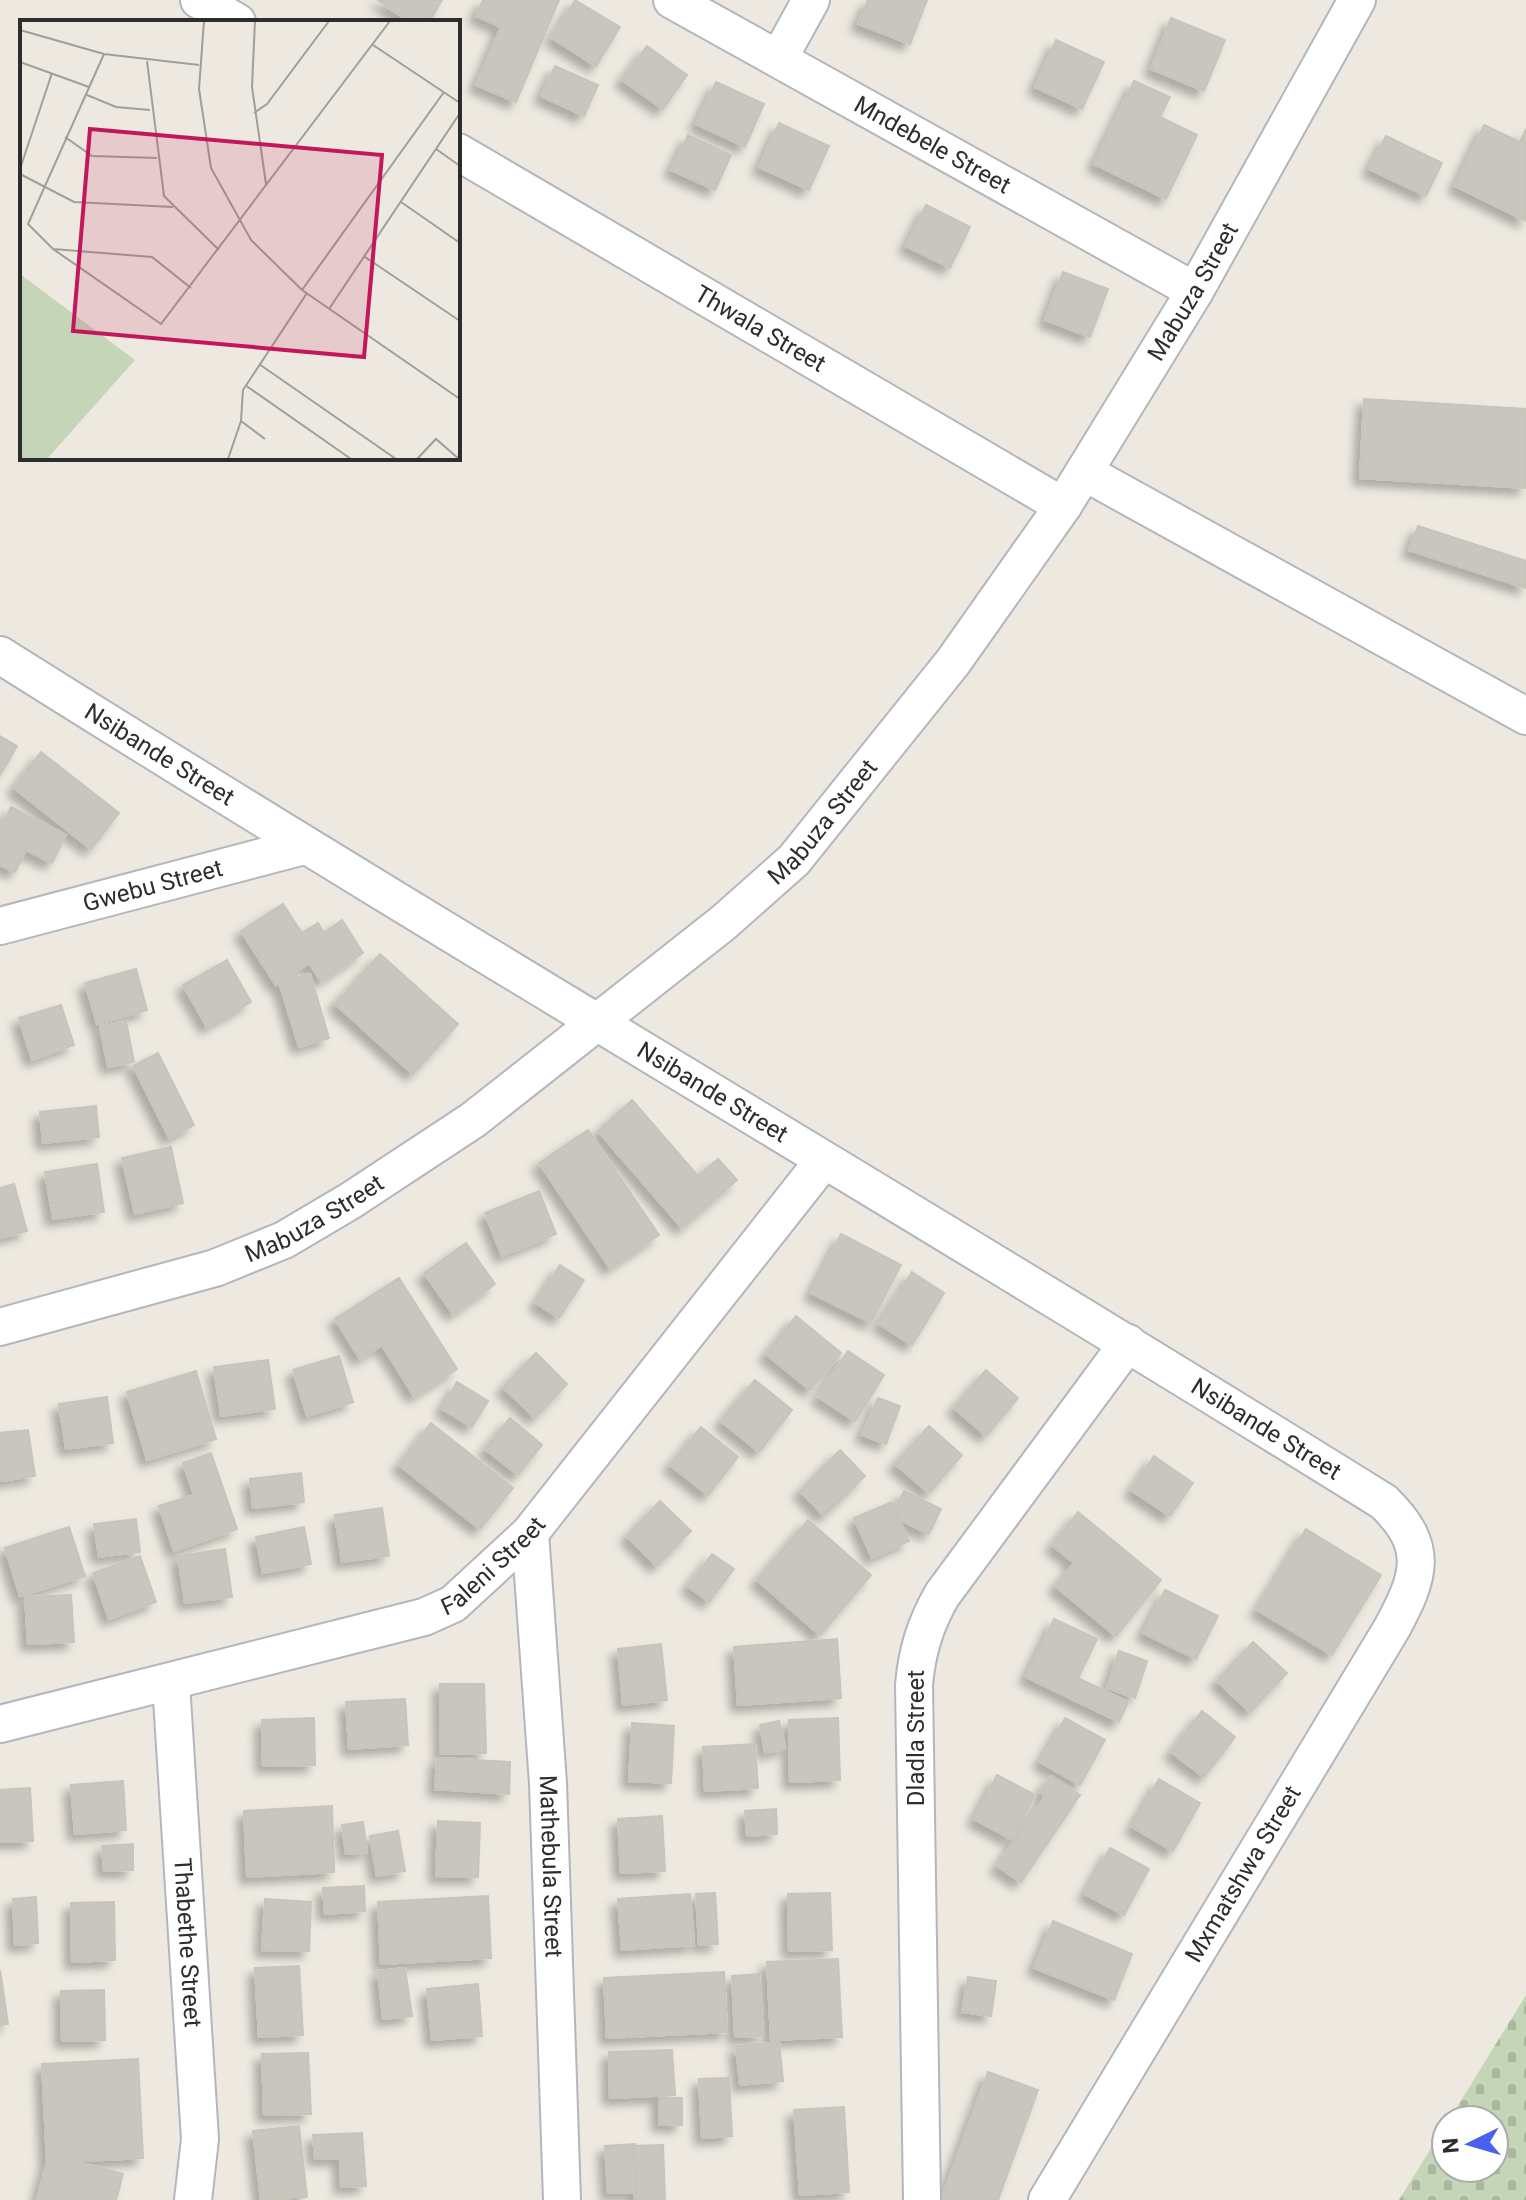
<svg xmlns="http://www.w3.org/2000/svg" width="1526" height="2200" font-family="Roboto,sans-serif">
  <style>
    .cemetery { fill: url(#cemetery-stones) }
    .building { fill: #c9c5bf; stroke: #c9c4ba; stroke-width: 2; filter: url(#shadow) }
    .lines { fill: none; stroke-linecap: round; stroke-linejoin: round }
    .minor-casing { stroke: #b4b6bf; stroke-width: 40 }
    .minor { stroke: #fff; stroke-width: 36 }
    .labels { text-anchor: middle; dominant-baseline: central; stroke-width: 7; stroke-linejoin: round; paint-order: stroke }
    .street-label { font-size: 24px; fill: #2d2d2d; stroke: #fff }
    .inset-road { fill: none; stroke: #a09e98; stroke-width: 2 }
    .view { fill: #c2185b; fill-opacity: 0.15; stroke: #c2185b; stroke-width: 4 }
    .inset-edge { fill: none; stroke: #2d2d2d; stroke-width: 4 }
  </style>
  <defs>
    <pattern id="cemetery-stones" width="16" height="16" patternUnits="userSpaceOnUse" patternTransform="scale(2)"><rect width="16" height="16" fill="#c5d6b8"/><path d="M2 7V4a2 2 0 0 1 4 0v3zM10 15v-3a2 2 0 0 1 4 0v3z" fill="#aab89e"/></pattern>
    <filter id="shadow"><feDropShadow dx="-7" dy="7" stdDeviation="4" flood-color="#0004"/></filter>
  </defs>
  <rect width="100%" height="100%" fill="#ede9e0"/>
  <path class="cemetery" d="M1526,1995v205h-127l47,-76v44h48v-48h-45z"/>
  <path class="building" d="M378,0h64l-13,22h-20z
    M483,0h76l-43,102 -40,-17 25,-58 -25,-11z
    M575,0l45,27 -24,39 -44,-28z
    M868,0h59l-17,44 -52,-20z
    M1171,18l54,22 -21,51 -53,-22z
    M1056,40l48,22 -22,47 -47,-22z
    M647,46l40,29 -24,34 -41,-29z
    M555,66l43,19 -14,31 -43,-20z
    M1134,81l36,16 -10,20 37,18 -31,64 -72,-35z
    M716,82l48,22 -19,43 -49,-23z
    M779,123l50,23 -20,44 -50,-23z
    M1484,125l36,17 6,-13v92l-71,-35z
    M688,135l43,20 -16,35 -44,-20z
    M1386,136l56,27 -16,33 -57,-27z
    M926,205l44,22 -20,41 -44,-22z
    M1063,272l45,17 -18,48 -45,-17z
    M1364,399l162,10v79l-166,-10z
    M1418,526l108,35v27l-117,-38z
    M0,736l17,10 -17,29z
    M41,752l78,61 -28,36 -77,-61z
    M11,807l55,28 -14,28 -26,-13 -11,22 -15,-7v-36z
    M283,904l19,29 16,-10 6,10 18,-13 21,33 -42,28 -12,-18 -33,22 -35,-54z
    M380,954l78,70 -45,50 -78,-70z
    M227,960l24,42 -44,25 -24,-42z
    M136,969l11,41 -50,14 -12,-41z
    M310,974l19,64 -30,9 -20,-65z
    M61,1005l13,40 -42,15 -13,-42z
    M126,1021l8,41 -26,5 -8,-41z
    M158,1053l36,72 -25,13 -36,-72z
    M632,1100l66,76 20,-17 19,21 -55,48 -84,-97z
    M96,1106l3,31 -56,6 -3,-31z
    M588,1130l71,105 -49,33 -71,-105z
    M171,1147l12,56 -48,11 -13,-56z
    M97,1164l7,48 -51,7 -8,-47z
    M14,1184l13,47 -27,7v-50z
    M539,1191l17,43 -54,22 -17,-43z
    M841,1234l60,31 -30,58 -60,-30z
    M466,1243l29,41 -42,30 -29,-41z
    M560,1265l24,15 -25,38 -23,-15z
    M912,1272l32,21 -32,52 -33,-21z
    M399,1278l58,91 -43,27 -32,-51 -22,14 -25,-40z
    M796,1316l45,37 -31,37 -44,-36z
    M848,1351l36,24 -29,46 -37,-24z
    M536,1353l31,31 -32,34 -32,-31z
    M339,1356l14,46 -46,14 -14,-46z
    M268,1360l7,49 -54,7 -7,-49z
    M986,1370l32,28 -32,38 -32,-28z
    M196,1371l20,68 -69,21 -20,-68z
    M755,1380l37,30 -33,42 -38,-31z
    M457,1382l31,19 -16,26 -30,-18z
    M107,1397l6,46 -47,6 -7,-45z
    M878,1398l22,8 -14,38 -24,-9z
    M510,1418l32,27 -24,30 -33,-26z
    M431,1423l82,65 -33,41 -81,-64z
    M929,1426l33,29 -33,38 -34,-29z
    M701,1427l37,30 -30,38 -38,-30z
    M28,1430l7,46 -35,5v-48z
    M840,1450l25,26 -41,40 -24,-25z
    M211,1453l26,76 -63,22 -15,-45 35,-11 -11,-32z
    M1154,1456l39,27 -23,33 -39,-26z
    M301,1473l3,29 -51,6 -3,-29z
    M904,1491l37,18 -12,25 -37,-18z
    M660,1501l31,30 -34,35 -30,-30z
    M892,1502l17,39 -37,17 -18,-40z
    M382,1508l7,48 -47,6 -7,-47z
    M1078,1512l83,68 -45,56 -61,-50 19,-23 -22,-18z
    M136,1519l4,33 -41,5 -5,-33z
    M808,1520l63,55 -51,60 -63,-55z
    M69,1527l16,49 -65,20 -15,-48z
    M304,1527l7,37 -48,9 -7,-36z
    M1306,1529l75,46 -49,80 -75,-45z
    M225,1549l7,48 -47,6 -7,-47z
    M712,1554l22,15 -25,33 -21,-16z
    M140,1556l16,46 -47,17 -16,-46z
    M1165,1590l53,26 -22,43 -53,-26z
    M71,1595l3,47 -46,2 -3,-47z
    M1054,1619l43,20 -19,39 50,24 -9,20 -93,-45z
    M837,1639l4,59 -103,7 -4,-58z
    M1253,1642l34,31 -37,39 -33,-31z
    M661,1644l6,56 -44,5 -5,-56z
    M1119,1651l28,10 -12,37 -28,-10z
    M440,1684h44l2,69 -45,1z
    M405,1699l3,46 -59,4 -3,-47z
    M1202,1711l33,26 -31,40 -33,-25z
    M314,1718l1,47 -52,1 -1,-46z
    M838,1718l2,62 -50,2 -1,-62z
    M1065,1718l40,22 -25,45 -40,-23z
    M779,1721l6,27 -20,5 -5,-28z
    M632,1723l42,3 -3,57 -42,-2z
    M755,1744l3,44 -53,3 -2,-44z
    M437,1758l73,4 -1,32 -74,-5z
    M997,1775l38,20 -24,44 -37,-20z
    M1051,1776l29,19 -59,87 -24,-16 48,-70 -5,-4z
    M1159,1779l41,24 -27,48 -41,-24z
    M123,1781l3,49 -51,4 -4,-49z
    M30,1788l3,53 -33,1v-52z
    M332,1806l2,66 -87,5 -3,-66z
    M776,1809l1,25 -30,2 -2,-25z
    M662,1816l3,55 -44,2 -3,-54z
    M438,1821l42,2 -2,54 -42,-1z
    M363,1822l4,30 -21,2 -4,-29z
    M398,1831l7,40 -28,5 -7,-40z
    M133,1844v26l-29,1 -2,-25z
    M1110,1848l39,21 -25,46 -39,-21z
    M364,1886l1,25 -40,3 -2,-26z
    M715,1893l3,51 -19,1 -3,-51z
    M830,1893l2,57 -43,1 -1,-57z
    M690,1894l4,51 -72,5 -4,-51z
    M488,1896l3,62 -110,6 -3,-62z
    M36,1897l2,46 -23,2 -2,-46z
    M265,1899l46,3 -2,49 -47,-1z
    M114,1902l1,58 -43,2 -1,-59z
    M1053,1921l79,33 -18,46 -80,-32z
    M838,1959l4,78 -71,3 -4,-78z
    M299,1966l4,69 -44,2 -4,-69z
    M405,1968l7,48 -29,3 -5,-48z
    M0,1970l8,54 -8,1z
    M724,1972l3,60 -120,6 -3,-60z
    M759,1974l4,62 -28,1 -3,-61z
    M968,1977l28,4 -5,35 -29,-4z
    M478,1984l4,52 -50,4 -5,-51z
    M104,1990l1,50 -43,1 -1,-50z
    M779,2042l4,39 -43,4 -4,-39z
    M672,2050l3,45 -65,3 -1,-46z
    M308,2053l3,61 -47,1 -2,-61z
    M138,2059l5,99 -96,5 -5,-99z
    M988,2072l50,18 -40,110h-51l-5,-2z
    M729,2078l3,58 -30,2 -3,-59z
    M659,2098h23v27l-23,-1z
    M844,2107l5,85 -49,3 -6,-85z
    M299,2126l8,71 -46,3 -8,-69z
    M362,2133l4,53 -25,1 -1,-29 -25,1 -2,-24z
    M635,2144l2,48 -29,1 -3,-47z
    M663,2145l2,55h-30l-2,-54z
    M49,2154l74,20 -7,26h-79z"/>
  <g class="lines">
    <defs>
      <g id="minor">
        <path d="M199,0l38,22"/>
        <path id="s1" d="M672,0l523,291"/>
        <path d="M779,58l32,-58"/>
        <path id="s2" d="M458,152l605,354"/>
        <path d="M1084,472l442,244"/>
        <path id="s3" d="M0,655c457,288 925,561 1384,847 46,45 36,74 8,126l-345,572"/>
        <path id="s4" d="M0,926l304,-80"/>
        <path id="s5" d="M0,1327l215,-59 69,-28 66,-39 123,-81 250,-197 71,-63 159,-198 110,-156 132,-215 162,-291"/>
        <path id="s6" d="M530,1533l18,250 14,417"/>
        <path id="s7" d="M171,1683l29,456 -7,61"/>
        <path id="s8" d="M0,1724l424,-107 29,-13 77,-71 294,-373"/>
        <path d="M922,2200l-8,-515c3,-34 11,-60 28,-90l186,-252"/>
      </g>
    </defs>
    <use href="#minor" class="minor-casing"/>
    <use href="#minor" class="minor"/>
  </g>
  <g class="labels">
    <g class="street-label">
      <text stroke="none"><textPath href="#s1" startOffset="298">Mndebele Street</textPath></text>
      <text stroke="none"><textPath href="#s5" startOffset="1630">Mabuza Street</textPath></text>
      <text stroke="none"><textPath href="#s2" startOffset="350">Thwala Street</textPath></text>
      <text stroke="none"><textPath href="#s3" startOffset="188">Nsibande Street</textPath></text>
      <text stroke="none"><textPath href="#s5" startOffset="982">Mabuza Street</textPath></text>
      <text stroke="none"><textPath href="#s4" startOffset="158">Gwebu Street</textPath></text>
      <text stroke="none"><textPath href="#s3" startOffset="836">Nsibande Street</textPath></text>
      <text stroke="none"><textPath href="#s5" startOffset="334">Mabuza Street</textPath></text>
      <text stroke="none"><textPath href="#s3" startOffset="1484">Nsibande Street</textPath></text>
      <text stroke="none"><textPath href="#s8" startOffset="524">Faleni Street</textPath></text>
      <text transform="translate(916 1738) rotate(-90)">Dladla Street</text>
      <text stroke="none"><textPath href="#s6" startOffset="334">Mathebula Street</textPath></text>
      <text transform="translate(1243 1874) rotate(-59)">Mxmatshwa Street</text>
      <text stroke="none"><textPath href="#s7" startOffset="260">Thabethe Street</textPath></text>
    </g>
  </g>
  <g transform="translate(20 20)">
    <rect width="440" height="440" fill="#ede9e0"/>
    <path d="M0,254l115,86 -88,99h-27z" fill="#c5d6b8"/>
    <path class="inset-road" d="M184,1l-5,68 12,79 40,72 51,50 158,109M235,1l-3,66 14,97M0,10l84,24 95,11M353,25l87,58M84,34l-76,170 25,25 108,75 229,-303M127,41l17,135 55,54M0,42l69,25M67,75l29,12 34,3M234,93l13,-9 62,-83M45,117l27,19 65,2M416,129l24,17M0,149l32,-96M0,154l54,28 99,5M381,182l59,41M33,229l99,8 39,31M345,237l95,64M282,270l142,-198M309,289l131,-196M239,344l137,95M225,365l106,74M221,401l24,18M208,439l13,-38 2,-31 64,-97M397,439l19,-20 23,20"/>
    <path class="view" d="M70,109l292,26 -18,202 -291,-26z"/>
    <rect width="440" height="440" class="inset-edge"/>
  </g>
  <g transform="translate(1470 2144) rotate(265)"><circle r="38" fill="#ffffff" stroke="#ababab" stroke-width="2"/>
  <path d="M0-6L14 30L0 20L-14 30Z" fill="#4a60f1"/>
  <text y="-12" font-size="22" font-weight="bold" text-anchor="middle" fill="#2d2d2d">N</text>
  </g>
</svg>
